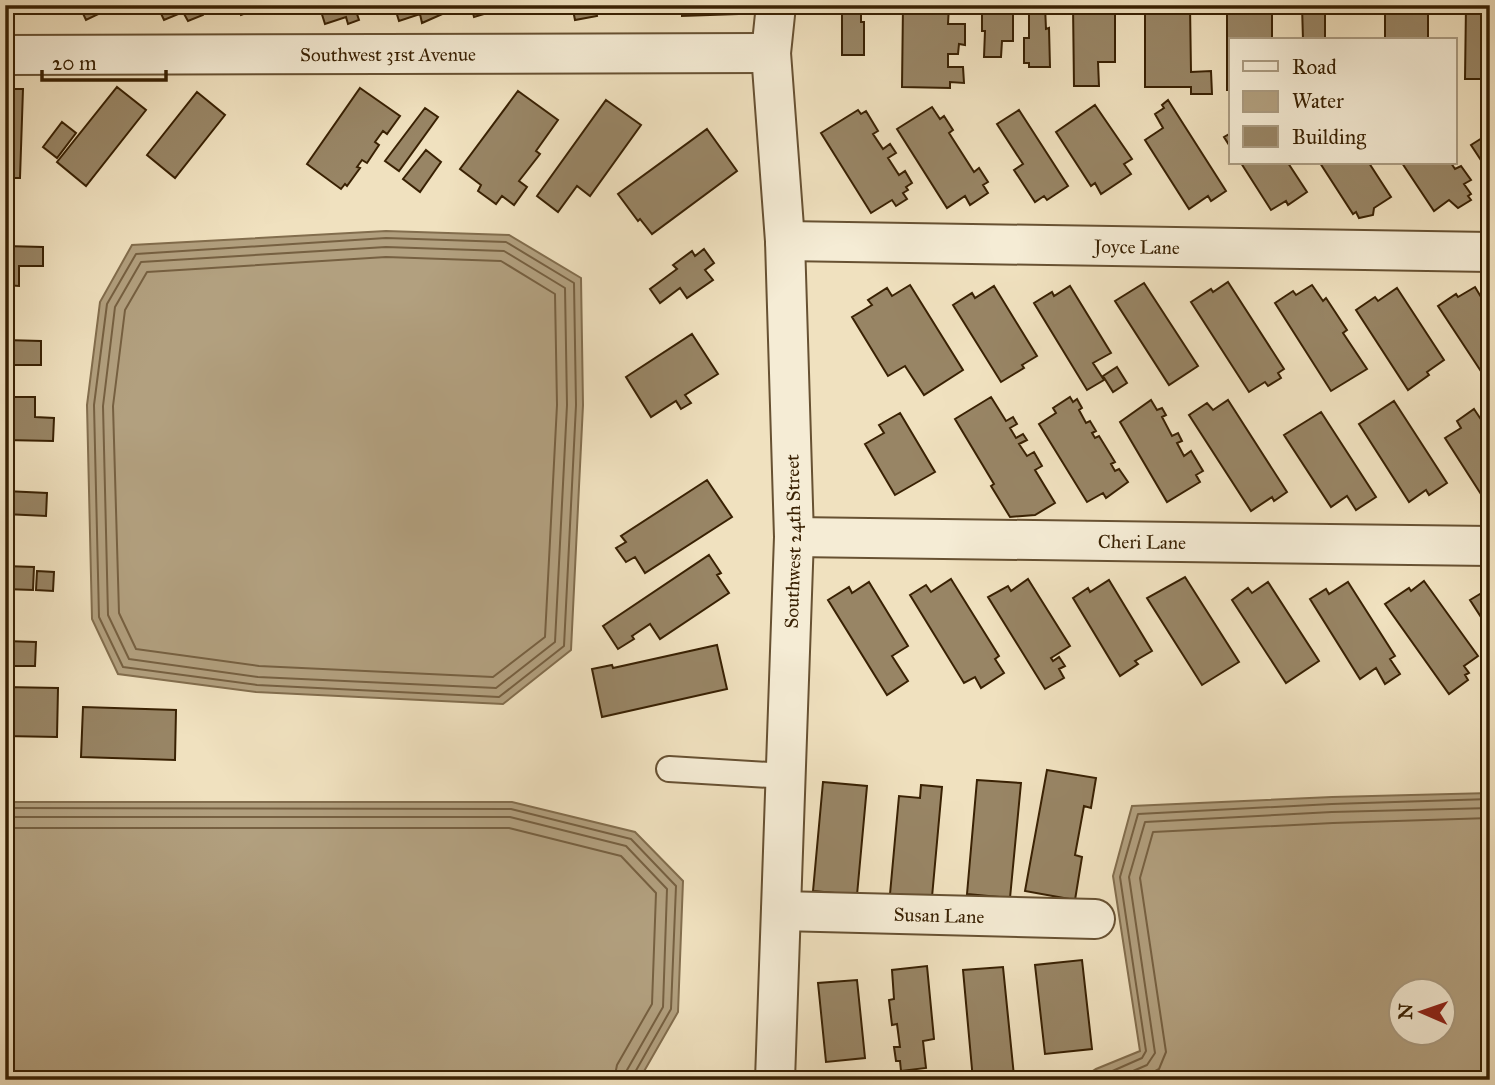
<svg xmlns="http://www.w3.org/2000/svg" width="1495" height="1085" font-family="'IM FELL Great Primer',serif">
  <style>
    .water { fill: #b2a07f; stroke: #826d4d; stroke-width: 2; fill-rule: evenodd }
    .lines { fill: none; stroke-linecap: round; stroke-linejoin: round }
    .shore { stroke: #766041; stroke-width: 2 }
    .building { fill: #988565; stroke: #392103; stroke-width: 2 }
    .service-casing { stroke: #675132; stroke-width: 28 }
    .minor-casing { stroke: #675132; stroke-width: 42 }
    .service { stroke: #f5ecd5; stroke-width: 24 }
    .minor { stroke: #f5ecd5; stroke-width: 38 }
    .labels { text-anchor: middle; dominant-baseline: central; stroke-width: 7; stroke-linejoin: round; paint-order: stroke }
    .street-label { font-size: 19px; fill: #392103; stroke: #f5ecd5 }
  </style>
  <rect width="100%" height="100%" fill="#f0e1bf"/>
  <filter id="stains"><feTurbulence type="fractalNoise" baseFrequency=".00286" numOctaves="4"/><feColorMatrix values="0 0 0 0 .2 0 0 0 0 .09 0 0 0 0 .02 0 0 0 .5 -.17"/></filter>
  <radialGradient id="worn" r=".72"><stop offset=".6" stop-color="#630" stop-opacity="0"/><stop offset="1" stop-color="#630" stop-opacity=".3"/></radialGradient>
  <path class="water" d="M386,231l123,4 72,43 2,127 -12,245 -68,54 -247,-12 -138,-18 -26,-55 -5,-214 13,-103 32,-57z
    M1490,793v287h-411l17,-11 44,-18 -27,-175 19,-70 200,-9zM1400,990h42v42h-42z
    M5,802h507l123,30 48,49 -5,131 -39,68h-634z"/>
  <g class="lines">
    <path class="shore" d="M386,238l120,4 68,41 2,122 -12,241 -65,51 -242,-12 -134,-18 -24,-50 -5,-212 13,-101 29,-50z
      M386,247l118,4 61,37 2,117 -12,237 -59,46 -238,-11 -129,-18 -21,-44 -5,-209 12,-99 26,-45z
      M386,257l115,4 54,33 2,111 -12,232 -52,40 -234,-11 -123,-17 -17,-36 -6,-207 12,-96 22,-38z
      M5,808l506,1 120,30 45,47 -5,123 -37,65v6
      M5,817h505l116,29 41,43 -4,118 -36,63 -2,10
      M5,828h504l112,28 35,37 -4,111 -35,61 -3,15
      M1092,1080l50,-22 4,-7 -26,-174 18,-63 194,-10 158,-5
      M1112,1080l35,-15 8,-12 -26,-176 16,-55 187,-10 158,-4
      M1139,1080l20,-11 7,-17 -26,-174 13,-46 180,-9 157,-5"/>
  </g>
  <path class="building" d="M79,5h38l-31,15z
    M157,5h50l1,3 -5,7 -15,6 -5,-9 -19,8z
    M238,5h43l-20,8 -1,-5 -19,7z
    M319,5h43l2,7 -7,2 2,6 -11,4 -2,-7 -21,7z
    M394,5h50l3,7 -25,11 -2,-9 -21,7z
    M471,5h43l-40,12z
    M551,5h19v1l-18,4z
    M572,5h23l2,11 -22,4z
    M682,5h56v9l-56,2z
    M842,5h19v17h3v33h-22z
    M903,5h46l-1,19h17v21l-6,-1 -1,10h-10v13h15l1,16 -14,-1v6l-48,-1z
    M985,5l28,1v35h-11l-1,16h-17l1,-26h-3v-23h3z
    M1073,5h42v57h-17l1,24h-25z
    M1145,5h45l1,67 20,-1 1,23h-21v-7h-46z
    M1227,5h45v35h-41v50h-4z
    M1302,5h23v35h-22z
    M1385,5h43v35h-43z
    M1466,5h24v74h-25z
    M1029,6h16l1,23 3,-1 1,39h-21v-4h-5v-25h5z
    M117,87l29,23 -60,76 -29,-24z
    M360,88l40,28 -13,18 -4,-3 -8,11 4,3 -12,18 -5,-3 -5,7 3,1 -13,18 -2,-2 -4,5 -34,-25z
    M5,89h18l-3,89h-15z
    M518,91l40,29 -22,31 4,3 -21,27 8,6 -13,18 -12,-9 -6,8 -18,-13 3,-6 -21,-16z
    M197,92l28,23 -50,63 -28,-23z
    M606,100l35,25 -51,71 -13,-10 -19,26 -21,-16z
    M1168,100l58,91 -15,10 -3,-5 -19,13 -44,-69 18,-12 -8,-14 9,-6 -2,-3z
    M1095,105l37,54 -8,5 7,10 -30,20 -6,-11 -4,3 -35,-54z
    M932,107l8,12 4,-3 9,14 -4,3 25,39 5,-4 9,14 -5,3 5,8 -18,12 -5,-9 -18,12 -50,-79z
    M425,108l13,9 -39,54 -14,-10z
    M858,110l3,4 5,-3 12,20 -5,3 10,15 7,-5 6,9 -8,5 11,17 6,-4 7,12 -6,4 2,3 -5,3 4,6 -11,7 -4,-6 -21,13 -50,-80z
    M1019,110l49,76 -21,14 -3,-4 -9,6 -21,-32 9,-6 -26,-40z
    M62,122l14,11 -19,25 -14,-11z
    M707,129l30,42 -85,63 -12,-15 -2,2 -20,-27z
    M1231,133v15l-7,-11z
    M1490,133v41l-19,-29z
    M426,150l15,12 -21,30 -17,-13z
    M1241,163h47l19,29 -19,13 -2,-4 -15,9z
    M1320,163h49l22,34 -17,11 -1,7 -14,3 -3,-6 -3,2z
    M1402,163h49l4,6 6,-3 10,14 -7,4 7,10 -3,2 3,4 -13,8 -9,-8 -15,11z
    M5,246l38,1v19h-24v20l-14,-1z
    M704,249l10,14 -9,7 8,10 -26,18 -7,-10 -20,15 -10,-14 27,-20 -4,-4 19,-14 3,5z
    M1228,282l56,87 -6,4 3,5 -13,8 -3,-4 -16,10 -58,-90 20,-13 2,3z
    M1144,283l54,83 -29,19 -54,-84z
    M910,285l53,85 -39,25 -19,-29 -17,10 -36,-59 20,-12 -4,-5 19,-12 5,8z
    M1312,285l11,16 3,-3 21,32 -4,3 24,36 -36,22 -56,-88 18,-12 3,4z
    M994,286l43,70 -15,9 2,3 -23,14 -48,-77 19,-12 3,5z
    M1070,286l41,67 -18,10 11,17 -17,10 -53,-87 18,-11 2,4z
    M1475,287l9,15 5,-3 1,2v84l-52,-79 18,-12 2,3z
    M1397,288l47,72 -17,12 2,3 -21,15 -52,-80 19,-13 3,4z
    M692,334l26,40 -33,21 6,8 -10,6 -5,-8 -25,16 -25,-40z
    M5,340l36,1v24h-36z
    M1117,367l10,16 -14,9 -10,-16z
    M5,397h30v20l19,1 -1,23 -48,-1z
    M991,397l15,24 7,-4 4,7 -7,4 6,10 7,-4 4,6 -8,4 8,12 7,-4 8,14 -7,4 20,33 -20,12 -25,2 -19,-31 3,-2 -39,-65z
    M1070,397l3,5 4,-3 5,9 -3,2 7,13 4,-2 6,10 -4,2 3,5 4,-2 16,26 -4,2 4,7 4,-2 9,13 -22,16 -3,-5 -16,9 -48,-78 17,-11 -3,-5z
    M1151,400l6,10 5,-2 4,7 -4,2 10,19 6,-3 4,8 -5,2 7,13 7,-5 12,20 -7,4 4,7 -33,20 -47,-80z
    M1228,400l59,92 -13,9 -2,-4 -21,14 -62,-96 18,-12 6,7z
    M1394,401l53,82 -18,12 -3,-5 -17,12 -50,-78z
    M1474,409l16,24v67l-4,2 -41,-64 16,-10 -4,-7z
    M1321,412l55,85 -20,13 -9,-14 -16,11 -47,-72z
    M900,413l35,59 -40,23 -30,-51 19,-11 -5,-8z
    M707,480l25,37 -87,56 -10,-16 -9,5 -10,-14 10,-6 -5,-6z
    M5,491l42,2 -1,23 -41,-2z
    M709,555l12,18 -4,2 12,18 -69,46 -10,-15 -18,12 2,3 -16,10 -15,-23z
    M5,566l29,1 -1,23 -28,-1z
    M37,571l17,1 -1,19 -17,-1z
    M1185,577l54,85 -37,23 -55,-87z
    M951,579l48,77 -4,3 9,14 -23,15 -6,-11 -11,6 -54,-88 16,-10 5,7z
    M1028,579l42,67 -19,12 2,3 6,-4 6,9 -6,3 5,9 -19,11 -57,-92 20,-11 3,5z
    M1109,580l43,71 -17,10 3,3 -18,12 -47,-78 15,-10 2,4z
    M1424,581l54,75 -14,10 5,7 -4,2 3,5 -19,14 -64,-90 24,-16 2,3z
    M869,582l39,64 -16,10 16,25 -21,14 -59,-95 21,-13 3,6z
    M1268,582l51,79 -33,22 -54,-83 16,-12 4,5z
    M1348,582l47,74 -5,3 10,15 -15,10 -9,-16 -16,11 -50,-80 16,-10 3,5z
    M1490,588v43l-20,-31z
    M5,641l31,1 -1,24h-30z
    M717,645l10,44 -125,28 -10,-48 20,-4 1,3z
    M5,687l53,1 -1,49 -52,-1z
    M83,707l93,3 -1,50 -94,-3z
    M1047,770l49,8 -5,30 -7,-2 -9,49 7,2 -7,43 -50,-9z
    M977,780l44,3 -11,115 -43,-4z
    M823,782l44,4 -10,109 -44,-4z
    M921,785l21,2 -10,110 -42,-3 9,-98 21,2z
    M1082,960l10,89 -47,5 -10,-89z
    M927,966l7,73 -11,2 3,27 -25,3 -1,-10h-4l-2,-14h6l-3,-23 -5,1 -3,-25 5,-1 -2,-29z
    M1003,967l11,109 -41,4 -10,-110z
    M857,980l8,78 -39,4 -8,-79z"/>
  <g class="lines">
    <defs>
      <path id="service" d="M669,769l117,7"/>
      <g id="minor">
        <path id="s1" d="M5,55l766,-2"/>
        <path id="s2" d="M785,241l705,11"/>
        <path id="s3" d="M794,537l696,9"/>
        <path id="s4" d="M781,911l314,8"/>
        <path id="s5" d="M775,1080l19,-543 -9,-296 -14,-188 5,-48"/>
      </g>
    </defs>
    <use href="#service" class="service-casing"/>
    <use href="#minor" class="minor-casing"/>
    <use href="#service" class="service"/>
    <use href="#minor" class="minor"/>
  </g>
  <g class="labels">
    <g class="street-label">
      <text stroke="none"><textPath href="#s1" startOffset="383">Southwest 31st Avenue</textPath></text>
      <text stroke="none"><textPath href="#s2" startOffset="352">Joyce Lane</textPath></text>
      <text stroke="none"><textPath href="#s3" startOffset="348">Cheri Lane</textPath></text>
      <text stroke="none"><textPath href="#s5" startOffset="539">Southwest 24th Street</textPath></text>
      <text stroke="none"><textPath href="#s4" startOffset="158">Susan Lane</textPath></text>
    </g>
  </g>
  <rect width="1495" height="1085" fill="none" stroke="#f0e1bf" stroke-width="28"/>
  <rect x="7" y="7" width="1481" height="1071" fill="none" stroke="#392103" stroke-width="3.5"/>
  <rect x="14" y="14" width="1467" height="1057" fill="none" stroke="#392103" stroke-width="2"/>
  <rect x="1229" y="38" width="228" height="126" fill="#f5ecd5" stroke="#aa9b81" stroke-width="2"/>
  <rect x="1243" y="61" width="35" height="10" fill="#f5ecd5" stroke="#aa9b81" stroke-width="2"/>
  <text x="1292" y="74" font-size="21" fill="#392103">Road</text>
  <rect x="1243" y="91" width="35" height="21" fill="#b2a07f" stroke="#aa9b81" stroke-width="2"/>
  <text x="1292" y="108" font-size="21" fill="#392103">Water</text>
  <rect x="1243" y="126" width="35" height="21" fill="#988565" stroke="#aa9b81" stroke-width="2"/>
  <text x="1292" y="144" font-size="21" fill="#392103">Building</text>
  <g transform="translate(1422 1012) rotate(272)"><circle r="33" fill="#f5ecd5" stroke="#aa9b81" stroke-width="2"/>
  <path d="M0-5L12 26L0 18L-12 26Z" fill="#8f2418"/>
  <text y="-10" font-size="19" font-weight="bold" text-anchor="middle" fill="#392103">N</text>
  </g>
  <path d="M42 70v10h124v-10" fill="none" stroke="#392103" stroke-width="3.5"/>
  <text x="52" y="70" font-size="21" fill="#392103" stroke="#f5ecd5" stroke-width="5" paint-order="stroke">20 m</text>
  <rect width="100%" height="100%" filter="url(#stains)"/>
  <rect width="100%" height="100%" fill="url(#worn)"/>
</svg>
